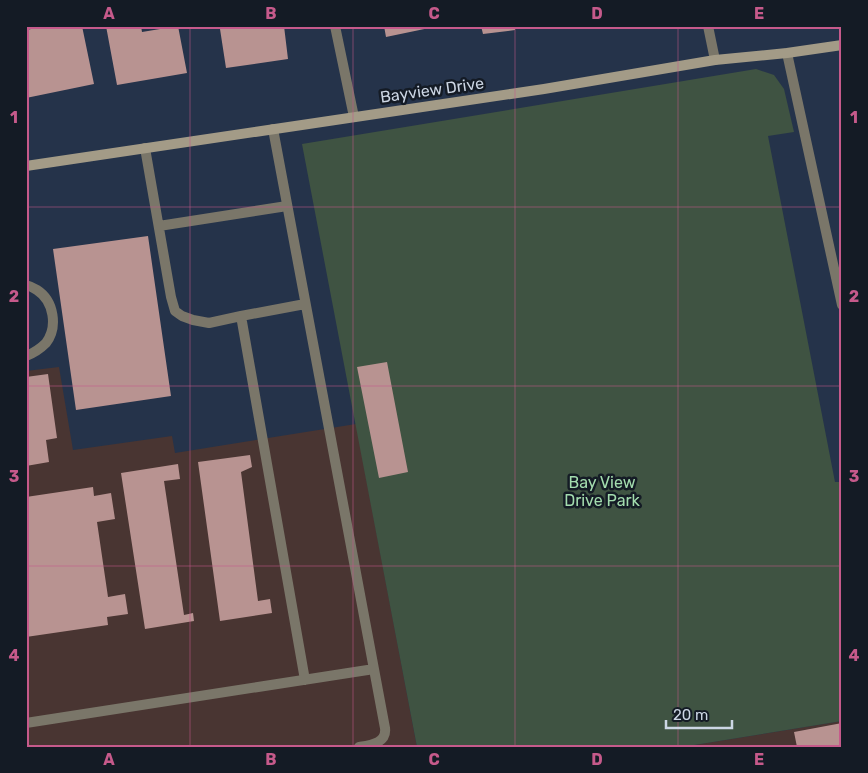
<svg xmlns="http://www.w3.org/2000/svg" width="868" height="773" font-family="Rubik,sans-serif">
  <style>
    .education { fill: #493532 }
    .green { fill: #3f5342 }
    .building { fill: #b89391 }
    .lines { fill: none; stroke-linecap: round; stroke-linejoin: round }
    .lane { stroke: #7a7669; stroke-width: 10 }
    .street { stroke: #7a7669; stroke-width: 10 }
    .secondary { stroke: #a39b87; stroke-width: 10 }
    .grid { fill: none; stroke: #c65a8b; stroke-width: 1; stroke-opacity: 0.55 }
    .labels { text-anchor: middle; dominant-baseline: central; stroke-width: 5; stroke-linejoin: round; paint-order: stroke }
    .street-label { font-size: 16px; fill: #ccd6e4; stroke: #141b25 }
    .park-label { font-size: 16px; fill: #a3dcae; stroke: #141b25 }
    .neatline { fill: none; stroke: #c65a8b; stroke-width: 2 }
    .grid-label { font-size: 16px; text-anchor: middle; font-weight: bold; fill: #c65a8b }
  </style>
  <rect width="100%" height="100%" fill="#25334a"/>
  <path class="education" d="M59,367l14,83 99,-14 3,17 181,-29 61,323h-391v-376z
    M842,721v26h-160z"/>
  <path class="green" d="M756,69l18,6 10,14 10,43 -26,4 67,346h7v239l-160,26h-265l-115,-603z"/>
  <path class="building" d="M46,26h36l12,58 -68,14v-68z
    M106,26h35l1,6 36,-6 9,47 -70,12z
    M237,26h47l4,33 -62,9 -6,-39z
    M384,26h50v1l-48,10z
    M481,26h34v4l-32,4z
    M148,236l23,160 -95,14 -23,-161z
    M387,362l21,110 -29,6 -22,-111z
    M48,374l9,64 -11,2 3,22 -23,4v-89z
    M250,455l2,12 -11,5 17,129 12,-2 2,14 -52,8 -22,-159z
    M178,464l2,15 -16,2 20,134 9,-2 1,8 -49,8 -24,-156z
    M93,487l1,9 17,-3 4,26 -18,3 11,75 17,-3 3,20 -21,3 1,8 -82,12v-140z
    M842,723v24h-45l-3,-15z"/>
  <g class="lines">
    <path class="lane" d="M273,129l112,599c2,15 -14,17 -26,19
      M145,148l26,149 4,14 7,5 11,4 16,3 32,-7 64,364
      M159,226l128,-20
      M241,316l64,-12
      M26,723l348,-54"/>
    <path class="street" d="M335,26l19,91
      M708,26l7,34
      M787,53l55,252
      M26,285c4,1 8,3 11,5 17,11 21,37 9,53 -6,6 -12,10 -20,13"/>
    <path class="secondary" d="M26,166l518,-77 171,-29 72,-7 55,-8"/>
  </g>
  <path class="grid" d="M190,26v721M353,26v721M515,26v721M678,26v721M26,207h816M26,386h816M26,566h816"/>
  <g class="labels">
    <g class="street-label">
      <text transform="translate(432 90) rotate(-8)">Bayview Drive</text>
    </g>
    <g class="park-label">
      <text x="602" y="482">Bay View<tspan x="602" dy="18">Drive Park</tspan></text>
    </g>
  </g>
  <rect width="868" height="773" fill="none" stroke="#141b25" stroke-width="55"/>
  <path d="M666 720v8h66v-8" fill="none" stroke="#ccd6e4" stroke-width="2.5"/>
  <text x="673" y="720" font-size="15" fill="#ccd6e4" stroke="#141b25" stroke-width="4" paint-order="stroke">20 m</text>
  <rect x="28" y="28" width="812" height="718" class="neatline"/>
  <g class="grid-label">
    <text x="109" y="19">A</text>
    <text x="271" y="19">B</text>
    <text x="434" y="19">C</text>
    <text x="597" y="19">D</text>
    <text x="759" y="19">E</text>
    <text x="14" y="123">1</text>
    <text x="854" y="123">1</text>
    <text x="14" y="302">2</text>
    <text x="854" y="302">2</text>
    <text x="14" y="482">3</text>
    <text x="854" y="482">3</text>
    <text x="14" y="661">4</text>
    <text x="854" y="661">4</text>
    <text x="109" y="765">A</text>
    <text x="271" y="765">B</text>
    <text x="434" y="765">C</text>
    <text x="597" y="765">D</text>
    <text x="759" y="765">E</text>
  </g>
</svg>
